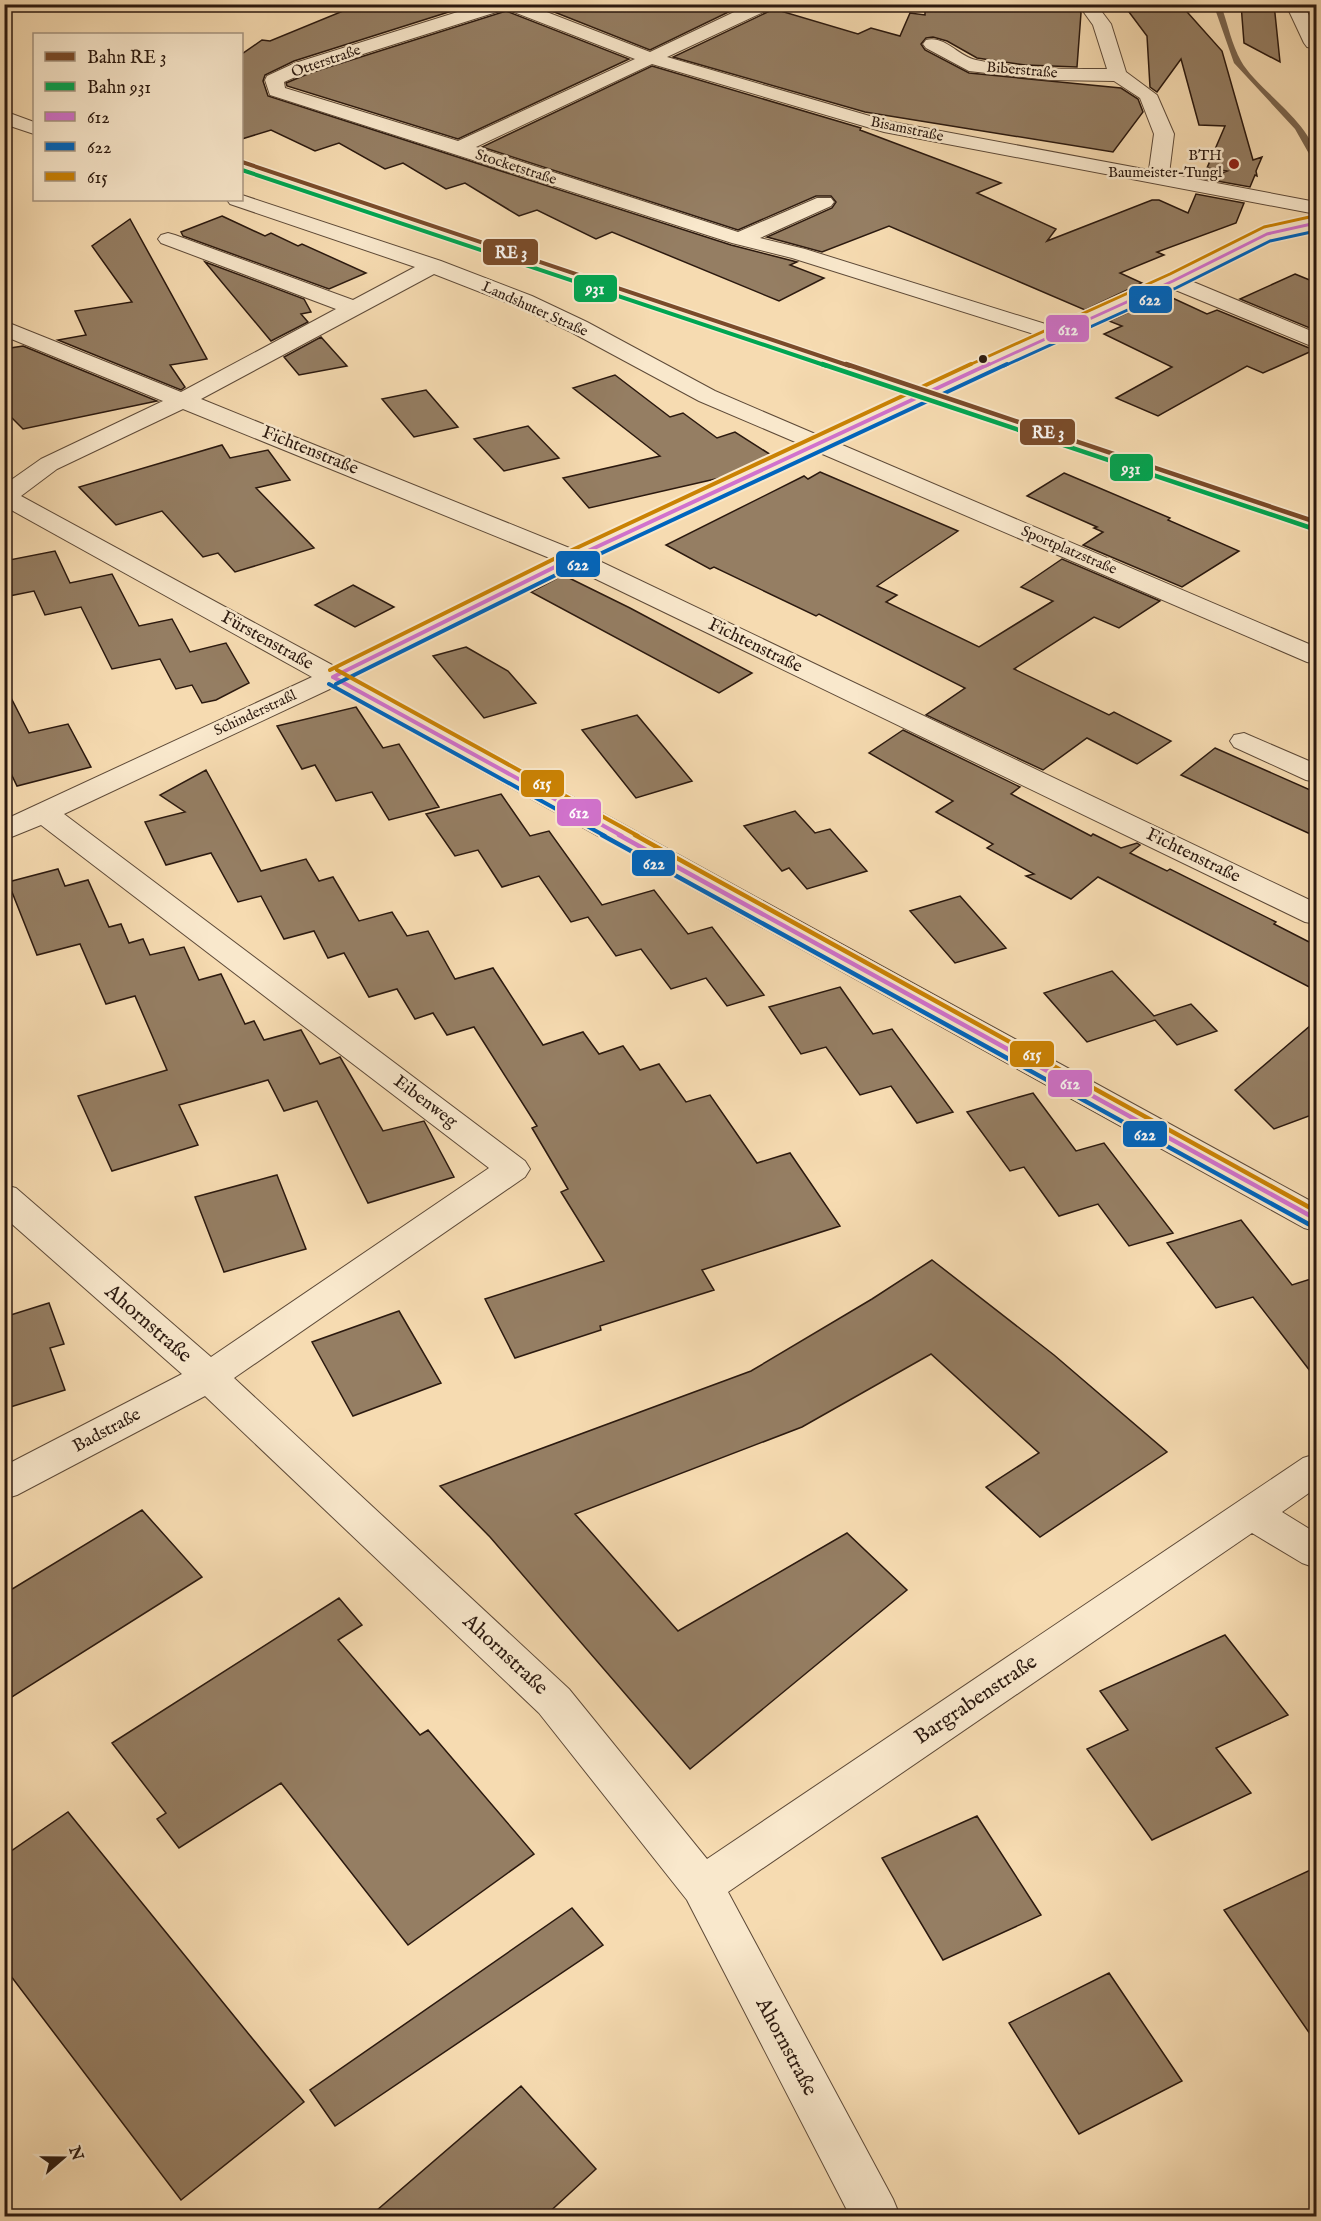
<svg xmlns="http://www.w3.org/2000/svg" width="1321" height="2221" font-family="'IM FELL English',serif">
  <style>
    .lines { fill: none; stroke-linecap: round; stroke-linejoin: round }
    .stream { fill: #7b664f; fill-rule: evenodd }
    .building { fill: #957e63; stroke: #2b190f; stroke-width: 1.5 }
    .minor-casing { stroke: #5e4a38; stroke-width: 2 }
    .minor { fill: #f9e8cc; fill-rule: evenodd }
    .bus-1-far2-casing { stroke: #f9e8cc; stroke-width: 6 }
    .bus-1-far1-casing { stroke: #f9e8cc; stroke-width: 8 }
    .bus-1-casing { stroke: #f9e8cc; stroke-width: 9 }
    .bus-2-far2-casing { stroke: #f9e8cc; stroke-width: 6 }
    .bus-2-far1-casing { stroke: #f9e8cc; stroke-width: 8 }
    .bus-2-casing { stroke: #f9e8cc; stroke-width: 9 }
    .bus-3-far2-casing { stroke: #f9e8cc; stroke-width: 6 }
    .bus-3-far1-casing { stroke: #f9e8cc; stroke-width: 8 }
    .bus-3-casing { stroke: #f9e8cc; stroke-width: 9 }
    .bus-1-far2 { stroke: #d172cd; stroke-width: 3 }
    .bus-1-far1 { stroke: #d172cd; stroke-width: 4 }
    .bus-1 { stroke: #d172cd; stroke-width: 4.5 }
    .bus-2-far2 { stroke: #0065bd; stroke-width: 3 }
    .bus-2-far1 { stroke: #0065bd; stroke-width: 4 }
    .bus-2 { stroke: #0065bd; stroke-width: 4.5 }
    .bus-3-far2 { stroke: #ca8204; stroke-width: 3 }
    .bus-3-far1 { stroke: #ca8204; stroke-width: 4 }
    .bus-3 { stroke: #ca8204; stroke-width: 4.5 }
    .rail-1-far1-casing { stroke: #f9e8cc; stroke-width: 7 }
    .rail-1-casing { stroke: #f9e8cc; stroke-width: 8 }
    .rail-2-far1-casing { stroke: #f9e8cc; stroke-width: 7 }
    .rail-2-casing { stroke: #f9e8cc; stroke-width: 8 }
    .rail-1-far1 { stroke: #7a4b2a; stroke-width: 4 }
    .rail-1 { stroke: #7a4b2a; stroke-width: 4.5 }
    .rail-2-far1 { stroke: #00a651; stroke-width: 4 }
    .rail-2 { stroke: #00a651; stroke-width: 4.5 }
    .poi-dot { fill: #8f2418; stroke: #f9e8cc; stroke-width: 2 }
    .bus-dot { fill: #2b190f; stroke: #f9e8cc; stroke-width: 2 }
    .labels { text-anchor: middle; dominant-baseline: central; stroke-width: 5; stroke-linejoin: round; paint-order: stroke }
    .far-street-label { font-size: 15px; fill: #2b190f; stroke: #f9e8cc }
    .far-poi-label { font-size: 15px; fill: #2b190f; stroke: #f9e8cc; text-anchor: end }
    .street-label { font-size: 18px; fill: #2b190f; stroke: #f9e8cc }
    .near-street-label { font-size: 21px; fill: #2b190f; stroke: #f9e8cc }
    .line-badge { stroke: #f9e8cc; stroke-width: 2 }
    .badge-label { font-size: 16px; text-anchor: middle; font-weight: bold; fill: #fff }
  </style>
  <rect width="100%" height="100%" fill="#f6dbb1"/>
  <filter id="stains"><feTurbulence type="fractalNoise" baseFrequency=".00333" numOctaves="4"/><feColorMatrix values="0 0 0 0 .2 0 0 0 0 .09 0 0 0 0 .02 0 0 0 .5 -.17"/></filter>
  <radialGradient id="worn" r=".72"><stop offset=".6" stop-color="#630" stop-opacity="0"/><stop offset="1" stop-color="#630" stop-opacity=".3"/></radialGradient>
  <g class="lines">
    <path class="stream" d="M1211,4h8l3,4c6,17 10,37 19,53 16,29 75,64 75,100l-4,-2 -17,-30 -61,-66 -19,-54z"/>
  </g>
  <path class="building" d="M360,4h114l-180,57 -29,14 -2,6 5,15 463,149 66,17 -7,3 34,13 -45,23 -167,-69 -16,7 -59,-29 -18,6 -54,-33 -19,6 -43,-26 -18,6 -46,-26 -24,8 -44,-21 -29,9v-85l20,-14 8,1z
    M534,4h211l-95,46z
    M925,4h151l5,9 -4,54 -52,-2 -48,-7 -30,-17 -14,-4 -7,1 -5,6 4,6 44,23 152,15 17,11 5,13 -30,40 -248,-40 -192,-55 101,-48 84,25 13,-6 29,8 10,-23 15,2z
    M1123,4h57l42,47 31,109 9,-3 -6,14 1,5 -2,-1 -5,12 -44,-8 21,-8 -20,-3 18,-42 -26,-1 -18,-66 -24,33 -7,-5 -3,-51z
    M1241,4h33l6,58 -36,-19z
    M506,11l123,48 -171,80 -171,-53 -1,-3 24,-10z
    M652,66l209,62 -1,2 141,53 -24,10 79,36 -9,12 105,-41h7l29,13 8,-19 48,9 -8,20 -79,29 7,3 -44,18 22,10 -57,27 -196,-84 -67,26 -55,-15 65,-29 4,-6 -5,-6h-15l-78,34 -256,-83z
    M222,216l43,20 6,-3 27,13 4,-2 64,29 -37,16 -146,-53 -2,-4z
    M130,219l77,140 -37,6 15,22 -4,3 -123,-50 28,-5 -11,-24 57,-9 -40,-56z
    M205,262l99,37 7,13 -10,2 7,8 -37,19z
    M1295,274l22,9v48l-77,-32z
    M1166,295l41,19 10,-4 97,40 -51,23 -16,-7 -89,50 -42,-18 56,-31 -68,-33 18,-8 -13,-5z
    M321,337l26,29 -48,9 -15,-18z
    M23,346l134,55 -134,28 -19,-19v-61z
    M615,375l55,42 13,-4 34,25 18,-6 36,23 -47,22 -135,31 -26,-30 97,-22 -87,-68z
    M426,390l32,37 -44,10 -32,-38z
    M528,426l31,32 -55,13 -30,-32z
    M222,445l8,13 38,-8 22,30 -34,8 58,60 -79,24 -17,-19 -15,4 -41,-46 -46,14 -37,-38z
    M820,472l138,59 -81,55 20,9 -11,7 93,45 74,-46 -32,-14 41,-28 98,42 -41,27 -25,-11 -80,52 95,46 5,-3 57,29 -34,23 -50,-26 -44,32 -117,-55 39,-27 -146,-74 -3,2 -102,-49 -4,2 -44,-24 138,-69 4,3z
    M1064,473l106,45 -2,2 71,31 -57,36 -99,-42 20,-13 -9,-4 3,-1 -70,-31z
    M55,551l15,32 42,-9 27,52 33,-7 18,33 36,-9 23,40 -33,17 -14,3 -10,-18 -16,4 -16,-30 -48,10 -31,-62 -36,8 -11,-24 -30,6v-36z
    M563,575l67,33 122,65 -33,20 -188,-101z
    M353,585l41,22 -39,20 -40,-22z
    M466,647l42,24 28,32 -52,15 -51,-62z
    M4,684l25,49 39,-9 23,43 -74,19 -13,-27z
    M356,707l27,41 16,-4 40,63 -50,13 -17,-28 -36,9 -21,-36 -13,4 -25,-43z
    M637,715l55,66 -56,17 -54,-68z
    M903,730l117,57 -9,7 80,42 2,-2 28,14 16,-5 3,2 -10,8 37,18 3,-2 106,53 -2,2 43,22v45l-219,-114 -27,22 -45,-23 8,-2 -47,-26 6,-4 -57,-32 17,-11 -84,-48z
    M1215,748l102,45v44l-136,-62z
    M206,770l55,101 45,-12 13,22 14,-4 26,44 33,-9 15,24 21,-5 27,48 38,-11 50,77 40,-13 16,22 24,-8 17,24 19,-6 27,38 24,-7 47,68 33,-10 50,73 -138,44 12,20 -114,36 1,4 -86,28 -30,-59 119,-38 -43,-69 7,-3 -36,-61 5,-2 -63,-99 -27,8 -14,-22 -18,6 -18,-30 -28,8 -25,-44 -16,5 -14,-27 -30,8 -23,-43 -23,6 -27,-49 -45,12 -21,-43 40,-10 -25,-17z
    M501,794l29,42 19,-5 53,74 52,-15 34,44 24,-7 52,68 -37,11 -21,-28 -35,11 -30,-40 -25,7 -28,-39 -17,5 -32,-46 -37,11 -24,-37 -23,6 -29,-42z
    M795,811l20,22 15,-4 37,42 -60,18 -18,-21 -7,3 -38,-45z
    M58,869l7,17 23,-6 21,47 12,-3 8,19 14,-4 7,16 34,-8 15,33 22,-6 24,50 9,-3 10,19 37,-10 19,34 20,-7 43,74 41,-10 30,56 -86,26 -51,-102 -33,10 -16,-31 -89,25 19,40 -86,26 -34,-75 89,-26 -32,-74 -29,8 -26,-60 -43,11 -29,-73z
    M960,896l46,52 -51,15 -45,-52z
    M1112,971l42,45 37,-12 26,27 -40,14 -22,-25 -68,22 -43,-49z
    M840,987l33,47 19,-5 61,83 -36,11 -26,-37 -31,9 -34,-48 -25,7 -32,-47z
    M1317,1020v93l-43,16 -39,-39z
    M1033,1093l43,58 28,-8 69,90 -44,13 -31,-42 -39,12 -35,-49 -14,4 -43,-59z
    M277,1175l29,74 -82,23 -29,-75z
    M1241,1220l51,65 25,-8v103l-64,-83 -37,11 -49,-65z
    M932,1260l122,95 113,97 -127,85 -54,-50 53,-34 -108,-99 -129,73 -227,87 103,117 169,-98 60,57 -217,179 -200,-232 -50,-51 311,-115 121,-72z
    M49,1303l15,41 -14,4 15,42 -61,19v-92z
    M399,1311l42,72 -88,33 -41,-74z
    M142,1510l60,67 -198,125v-108z
    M339,1598l23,27 -24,15 82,95 8,-5 106,124 -126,91 -127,-162 -102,65 -22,-29 9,-6 -54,-70z
    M1225,1635l63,80 -72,33 35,45 -99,47 -65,-91 41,-19 -28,-39z
    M68,1812l236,290 -123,98 -177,-233v-111z
    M977,1816l64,99 -98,45 -61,-102z
    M1317,1867v177l-93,-134z
    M572,1908l31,37 -268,181 -25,-36z
    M1109,1973l73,108 -103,53 -70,-111z
    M521,2086l75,83 -52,48h-175z"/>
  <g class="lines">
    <defs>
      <path id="minor" d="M483,4h43l124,48 101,-48h23l-2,4 -105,49 220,64 262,49 5,-36 -14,-36 -26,-17 -64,-1 -81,-9 -43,-23 -3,-4 3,-4c19,-5 33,17 50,20 43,9 88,9 131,9l-14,-44 -15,-21h18l15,20 15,48 31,23 17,39 -5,40 147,28v12l-432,-82 -232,-68 -176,83 262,85 79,-34h14l3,4 -3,4 -71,32 45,11 250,78 205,-97 56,-13v12l-42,10 -83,42 125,52v15l-143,-59 -237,108 -96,47 476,203v17l-9,-2 -487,-209 -227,105 723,345v21l-11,-2 -732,-354 -219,109 962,527v27l-12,-3 -972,-540 -268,126 461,347 5,8 -5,8 -291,201 335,311 138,170 596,-401 13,-4v34l-34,24 34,21v35l-14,-5 -50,-30 -524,359 165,307 7,17h-50l-163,-316 -148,-187 -334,-317 -188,99 -13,4v-33l178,-92 -178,-157v-32l12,3 195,169 278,-189 -448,-343 -37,15v-20l308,-143 -308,-171v-21l37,-26 122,-58 -159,-65v-15l177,71 155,-83 -175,-66 -3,-4 3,-4 7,-2 7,2 178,65 62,-33 -185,-63 -3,-4h15v-5l199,66 91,35 55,26 128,69 105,45 100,-49 117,-52 -245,-77 -60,-15 -462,-148 -5,-15 2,-4 28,-13zM506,9l129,50 -177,82 -173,-53 -1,-6 25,-11zM434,274l82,32 55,26 128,69 101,43 -228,105 -371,-150zM183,409l369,150 -218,107 -313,-170 36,-27z
        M1289,4h18v7l9,20v18l-9,-2 -3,-4 -15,-32z
        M4,111l30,11v12l-30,-10z
        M1244,733l72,31v18l-10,-2 -72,-33 -4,-6 4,-6z"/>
    </defs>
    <use href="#minor" class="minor-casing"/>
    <use href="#minor" class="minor"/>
    <defs>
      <path id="bus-1-far2" d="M986,366l187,-85 94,-47 49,-11"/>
      <path id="bus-1-far1" d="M333,677l289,159
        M333,677l240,-119 416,-194"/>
      <path id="bus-1" d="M619,835l697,384"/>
      <path id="bus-2-far2" d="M1004,366l172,-78 94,-47 46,-10"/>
      <path id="bus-2-far1" d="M329,684l276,152
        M336,684l240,-119 431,-201"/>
      <path id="bus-2" d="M602,835l710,391"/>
      <path id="bus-3-far2" d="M967,366l203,-92 94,-47 50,-11"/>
      <path id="bus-3-far1" d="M330,670l240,-119 401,-187
        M337,670l301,166"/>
      <path id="bus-3" d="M635,835l681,376"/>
    </defs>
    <use href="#bus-1-far2" class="bus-1-far2-casing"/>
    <use href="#bus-1-far1" class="bus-1-far1-casing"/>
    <use href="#bus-1" class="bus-1-casing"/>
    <use href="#bus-2-far2" class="bus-2-far2-casing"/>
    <use href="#bus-2-far1" class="bus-2-far1-casing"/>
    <use href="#bus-2" class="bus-2-casing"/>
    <use href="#bus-3-far2" class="bus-3-far2-casing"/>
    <use href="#bus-3-far1" class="bus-3-far1-casing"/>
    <use href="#bus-3" class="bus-3-casing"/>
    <use href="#bus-1-far2" class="bus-1-far2"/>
    <use href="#bus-1-far1" class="bus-1-far1"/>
    <use href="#bus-1" class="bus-1"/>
    <use href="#bus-2-far2" class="bus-2-far2"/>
    <use href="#bus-2-far1" class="bus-2-far1"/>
    <use href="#bus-2" class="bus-2"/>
    <use href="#bus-3-far2" class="bus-3-far2"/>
    <use href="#bus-3-far1" class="bus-3-far1"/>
    <use href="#bus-3" class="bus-3"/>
    <defs>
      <path id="rail-1-far1" d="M242,162l608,204"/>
      <path id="rail-1" d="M846,364l470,158"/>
      <path id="rail-2-far1" d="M242,170l585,196"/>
      <path id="rail-2" d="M822,364l492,165"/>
    </defs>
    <use href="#rail-1-far1" class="rail-1-far1-casing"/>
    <use href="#rail-1" class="rail-1-casing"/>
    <use href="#rail-2-far1" class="rail-2-far1-casing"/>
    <use href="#rail-2" class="rail-2-casing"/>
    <use href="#rail-1-far1" class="rail-1-far1"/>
    <use href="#rail-1" class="rail-1"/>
    <use href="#rail-2-far1" class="rail-2-far1"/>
    <use href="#rail-2" class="rail-2"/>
  </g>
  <circle class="poi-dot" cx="1234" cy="164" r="6"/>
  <circle class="bus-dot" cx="983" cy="359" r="5"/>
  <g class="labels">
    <g class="far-street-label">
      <text transform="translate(326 61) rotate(-19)">Otterstraße</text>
      <text transform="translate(1022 70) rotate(5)">Biberstraße</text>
      <text transform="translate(907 129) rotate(12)">Bisamstraße</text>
      <text transform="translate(516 167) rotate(18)">Stocketstraße</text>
      <text transform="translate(535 309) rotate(24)">Landshuter Straße</text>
      <text transform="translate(1069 550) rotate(23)">Sportplatzstraße</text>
      <text transform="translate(255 713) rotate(-25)">Schinderstraßl</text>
    </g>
    <g class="far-poi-label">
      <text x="1222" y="155">BTH<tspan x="1222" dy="17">Baumeister-Tungl</tspan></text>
    </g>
    <g class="street-label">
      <text transform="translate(310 451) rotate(22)">Fichtenstraße</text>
      <text transform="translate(267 641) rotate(29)">Fürstenstraße</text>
      <text transform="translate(755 646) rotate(26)">Fichtenstraße</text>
      <text transform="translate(1193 856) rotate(26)">Fichtenstraße</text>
      <text transform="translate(425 1102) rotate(37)">Eibenweg</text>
      <text transform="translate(107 1431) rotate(-28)">Badstraße</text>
    </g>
    <g class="near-street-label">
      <text transform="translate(148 1324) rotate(41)">Ahornstraße</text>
      <text transform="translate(505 1655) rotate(43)">Ahornstraße</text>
      <text transform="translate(976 1700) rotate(-34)">Bargrabenstraße</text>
      <text transform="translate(786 2047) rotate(62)">Ahornstraße</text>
    </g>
  </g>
  <g class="line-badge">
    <rect x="482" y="238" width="57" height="28" rx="6" fill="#7a4b2a"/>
    <rect x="573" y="274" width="45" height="29" rx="6" fill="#00a651"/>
    <rect x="1128" y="285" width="45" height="29" rx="6" fill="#0065bd"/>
    <rect x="1045" y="314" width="45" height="29" rx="6" fill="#d172cd"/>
    <rect x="1019" y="418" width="57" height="28" rx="6" fill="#7a4b2a"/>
    <rect x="1109" y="453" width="45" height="29" rx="6" fill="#00a651"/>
    <rect x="555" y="550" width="46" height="28" rx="6" fill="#0065bd"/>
    <rect x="520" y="769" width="45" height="29" rx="6" fill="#ca8204"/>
    <rect x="556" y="798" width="46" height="29" rx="6" fill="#d172cd"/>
    <rect x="631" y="849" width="45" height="28" rx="6" fill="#0065bd"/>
    <rect x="1009" y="1040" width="46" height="28" rx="6" fill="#ca8204"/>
    <rect x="1047" y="1069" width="46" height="29" rx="6" fill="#d172cd"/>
    <rect x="1122" y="1120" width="46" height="28" rx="6" fill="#0065bd"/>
  </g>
  <g class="badge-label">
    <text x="511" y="258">RE 3</text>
    <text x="595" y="294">931</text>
    <text x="1150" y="305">622</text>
    <text x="1068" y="335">612</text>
    <text x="1048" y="438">RE 3</text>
    <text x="1131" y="474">931</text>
    <text x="578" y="570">622</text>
    <text x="542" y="789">615</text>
    <text x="579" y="818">612</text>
    <text x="654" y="869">622</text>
    <text x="1032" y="1060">615</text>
    <text x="1070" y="1089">612</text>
    <text x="1145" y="1140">622</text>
  </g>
  <rect width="1321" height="2221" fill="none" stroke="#f6dbb1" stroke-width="24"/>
  <rect x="6" y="6" width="1309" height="2209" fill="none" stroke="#2b190f" stroke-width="3"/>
  <rect x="12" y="12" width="1297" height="2197" fill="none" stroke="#2b190f" stroke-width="1.5"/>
  <rect x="33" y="33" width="210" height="168" fill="#f9e8cc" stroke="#a79580" stroke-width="1.5"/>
  <rect x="45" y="52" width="30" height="9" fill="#7a4b2a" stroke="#a79580" stroke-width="1.5"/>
  <text x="87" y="63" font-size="18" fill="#2b190f">Bahn RE 3</text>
  <rect x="45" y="82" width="30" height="9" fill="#00a651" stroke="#a79580" stroke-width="1.5"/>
  <text x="87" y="93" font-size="18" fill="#2b190f">Bahn 931</text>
  <rect x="45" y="112" width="30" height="9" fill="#d172cd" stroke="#a79580" stroke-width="1.5"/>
  <text x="87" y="123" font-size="18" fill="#2b190f">612</text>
  <rect x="45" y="142" width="30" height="9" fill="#0065bd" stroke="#a79580" stroke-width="1.5"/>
  <text x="87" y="153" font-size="18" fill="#2b190f">622</text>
  <rect x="45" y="172" width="30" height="9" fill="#ca8204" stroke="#a79580" stroke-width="1.5"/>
  <text x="87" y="183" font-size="18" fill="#2b190f">615</text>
  <g transform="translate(63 2158) rotate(70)" stroke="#f9e8cc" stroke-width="4.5" paint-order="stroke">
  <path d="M0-4.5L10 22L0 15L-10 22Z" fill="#2b190f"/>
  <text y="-9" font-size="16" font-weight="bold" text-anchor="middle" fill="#2b190f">N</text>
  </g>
  <rect width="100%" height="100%" filter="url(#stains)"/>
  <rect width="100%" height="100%" fill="url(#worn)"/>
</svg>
